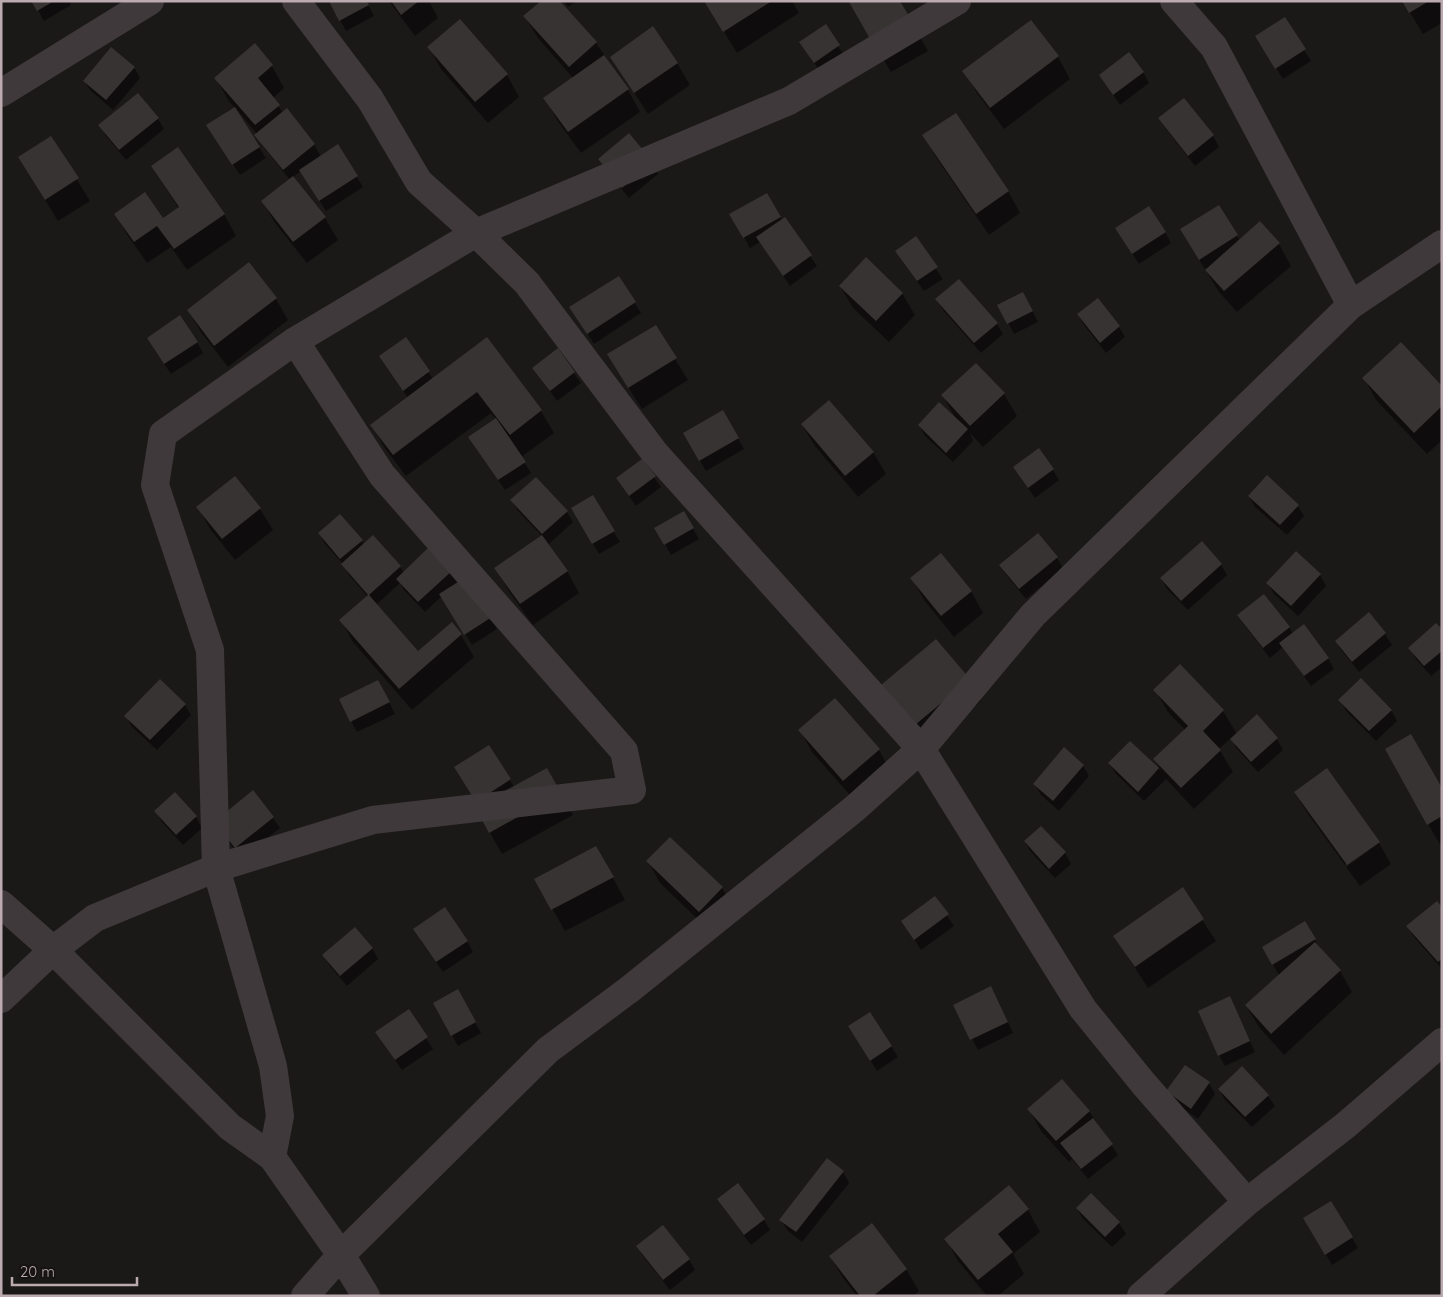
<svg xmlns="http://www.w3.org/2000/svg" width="1443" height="1297" font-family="Quicksand,sans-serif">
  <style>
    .shadow { fill: #0007 }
    .building { fill: #373333 }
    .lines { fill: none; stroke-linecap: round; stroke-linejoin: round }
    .street { stroke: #40393b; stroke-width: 28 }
  </style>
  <rect width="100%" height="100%" fill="#1b1818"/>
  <path class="shadow" d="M33,1h36l2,4 -27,16z
    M366,1l8,15 -28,15 -6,-11z
    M389,1h40l9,17 -23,18z
    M564,1h12l-8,6z
    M705,1h87l7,12 -62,40z
    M899,1l29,50 -37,21 -41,-69z
    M1403,1h39v22l-19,11z
    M525,17l71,26 32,47 12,22 -59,41 -24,-33 -12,-22 28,-20 -35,-40z
    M1284,19l27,42 -28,18 -20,-32z
    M825,26l20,31 -24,16 -20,-30z
    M255,45l17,21 12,22 -11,10 10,15 31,31 7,13 17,-11 25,41 -37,24 -25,-40 -8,6 32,41 13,22 -31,23 -32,-40 -12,-21 27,-22 -28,-35 -6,-10 1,-1 -19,-23 -2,1 30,46 -26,17 -26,-39 21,-28 -7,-8 -12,-22z
    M429,47l78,28 12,22 -31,26 -47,-54z
    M611,57l66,6 13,22 -42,29z
    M1058,57l12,22 -66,50 -27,-36 -13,-22z
    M134,67l6,11 -27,32 -22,-19 -7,-10z
    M1143,72l6,11 -29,22 -20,-30z
    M1184,99l29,37 6,11 -24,19 -29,-37 -6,-11z
    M158,119l6,10 -38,31 -20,-24 -6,-11z
    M924,136l84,55 12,22 -31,22 -53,-78z
    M51,137l39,64 -32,20 -39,-63z
    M600,160l52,3 6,11 -29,24 -23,-28z
    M152,167l72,47 12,22 -49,34 -16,-23 -24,16 -19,-27 -13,-22 48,5 16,-10z
    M767,194l15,26 2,-1 33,47 -27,20 -30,-44 -10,6 -19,-34z
    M1219,206l21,35 20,-18 19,21 12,22 -54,46 -18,-20 -32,-52z
    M1165,232l6,11 -32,21 -16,-25z
    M915,238l28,41 -19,12 -21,-29z
    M618,277l23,36 -47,31 -17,-26z
    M840,286l62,7 13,22 -26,27 -36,-34z
    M276,299l12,21 -60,47 -27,-35 -13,-22z
    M936,299l61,25 6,10 -22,19 -38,-43z
    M1029,304l9,18 -24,12 -15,-28z
    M1078,314l41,13 6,10 -19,16 -22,-28z
    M406,339l27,40 54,-40 54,72 13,22 -33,24 10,16 -26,17 -29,-42 -6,-10 26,-19 -5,-6 -85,63 -22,-29 -12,-22 36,-27 -28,-42z
    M197,342l6,11 -32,21 -17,-25z
    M557,350l24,33 -24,18 -23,-33z
    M675,359l13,21 -46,29 -21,-33z
    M976,365l28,29 13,22 -34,31 -13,-14 3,8 -20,21 -28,-26 -6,-11 37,-6 -13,-23z
    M1364,378l78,10v52l-15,14 -51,-54z
    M723,412l21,37 -38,22 -22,-37z
    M802,425l71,27 13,22 -28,23 -43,-51z
    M642,460l19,27 -25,19 -19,-27z
    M1053,470l6,10 -24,18 -14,-20z
    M235,478l25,31 13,21 -38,30 -25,-31 -12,-22z
    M1249,496l49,10 6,10 -17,19 -32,-28z
    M592,497l28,45 -21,12 -26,-45z
    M512,501l55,11 6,10 -25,23 19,26 12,22 -46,32 -25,-35 -12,-22 46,-32 -24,-25z
    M684,513l15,26 -28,16 -15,-27z
    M319,533l43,8 2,4 36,22 4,6 26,-25 28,33 -4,4 37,33 6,11 -25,16 -30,-49 -17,16 -21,-22 -4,-7 -24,22 41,48 44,-18 13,22 -62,53 -59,-68 -12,-22 27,-23 -19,-22 -6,-11 -18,-20z
    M1202,543l19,22 6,10 -39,35 -21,-21 -6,-11z
    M1057,558l6,10 -37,31 -19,-23 -6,-10z
    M1320,575l6,11 -28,30 -24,-22 -6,-10z
    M912,578l59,13 12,22 -29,24 -30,-37z
    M1369,614l16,20 7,11 -33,27 -17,-21 -6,-10z
    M1238,616l51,11 4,7 35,24 6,11 -23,17 -28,-39 -13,11 -25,-32z
    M1442,631v36l-11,9 -15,-17 -6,-11z
    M1180,666l43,45 14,23 19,-18 21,23 6,11 -25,22 -21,-23 -6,-11 -12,11 14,23 -39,37 -28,-30 -22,22 -28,-27 -7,-11 21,-21 31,29 -6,-12 31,-28 -18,-19 -13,-22z
    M969,679l12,22 -58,50 -34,-39z
    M384,692l11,22 -38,18 -17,-32z
    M835,700l44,50 12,22 -35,30 -44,-50 -12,-22z
    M1340,700l51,10 6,11 -21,20 -30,-30z
    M185,705l6,10 -34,35 -25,-23 -6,-11z
    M489,747l25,40 33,-18 26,46 -71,39 -26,-46z
    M1083,766l6,10 -30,35 -18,-16 -6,-10z
    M1442,790v55l-1,1 -13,-22z
    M253,792l20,26 7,10 -38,30 -21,-25z
    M1295,793l83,49 -33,23 -37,-51z
    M175,794l21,23 6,11 -19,17 -21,-23 -6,-11z
    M1025,842l40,11 6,11 -16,14 -24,-26z
    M1379,843l12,21 -31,22 -14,-19z
    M648,861l74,27 13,22 -23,23 -52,-50z
    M608,869l17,31 -60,31 -29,-51z
    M1182,889l34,52 -68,47 -33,-51z
    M935,898l19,28 -33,24 -19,-29z
    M1442,908v61l-28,-32 -6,-10z
    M420,940l47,1 6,11 -30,20z
    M1315,940l6,10 19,21 12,21 -68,63 -25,-28 -13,-21 33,-31 -16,-27z
    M372,948l6,11 -31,27 -17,-20 -6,-10z
    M1229,997l26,55 -30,14 -6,-11z
    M997,998l16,35 -35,17 -24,-44z
    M463,1001l18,32 -23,13 -6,-11z
    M408,1011l25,38 -31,21 -19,-27z
    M870,1014l28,43 -21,14 -21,-34z
    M1242,1068l26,28 7,10 -23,21 -27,-27 -6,-11z
    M1209,1083l6,11 -17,25 -24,-17 -6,-11z
    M1029,1109l60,2 29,44 -30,24 -16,-20 -3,3 -28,-31z
    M843,1172l6,11 -47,59 -15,-12 -6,-10z
    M737,1185l27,35 6,10 -19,15 -26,-35 -7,-11z
    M1009,1187l19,23 12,22 -27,22 11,20 -26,22h-11l-29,-35 -12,-22z
    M1091,1195l28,28 7,11 -14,13 -29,-28 -6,-10z
    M1331,1202l27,46 -26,17 -27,-47z
    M638,1247l51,13 6,10 -25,20 -26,-33z
    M830,1256l76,13 13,22 -6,5h-56l-14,-18z"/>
  <path class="building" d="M31,1h23l-17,10z
    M329,1h38l2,4 -30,16z
    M391,1h28l-18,14z
    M541,1h19l37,41 -28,25 -46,-51z
    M704,1h68l-49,31z
    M851,1h49l16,27 -39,23 -28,-49z
    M1402,1h27l-20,12z
    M1285,17l21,32 -31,20 -20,-33z
    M460,19l48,55 -33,28 -48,-55z
    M1031,20l28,36 -69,52 -28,-37z
    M826,24l14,21 -26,18 -15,-21z
    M653,26l25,37 -44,30 -24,-36z
    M255,43l18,22 -15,13 22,27 -25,20 -41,-47z
    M111,47l24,20 -29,33 -23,-19z
    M1129,52l15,20 -31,23 -14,-20z
    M604,55l25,34 -61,43 -25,-34z
    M138,93l21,25 -40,32 -21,-25z
    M1184,98l30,37 -26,21 -30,-38z
    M235,107l25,40 -28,18 -26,-40z
    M287,108l28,36 -32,26 -29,-35z
    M956,113l53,78 -33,23 -54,-79z
    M629,133l24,29 -31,26 -24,-29z
    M51,136l28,42 -34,22 -27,-43z
    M338,144l20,32 -39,25 -20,-31z
    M178,147l47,67 -51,35 -17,-23 -23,16 -20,-28 31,-22 18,26 16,-11 -28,-41z
    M293,176l33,41 -33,25 -32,-41z
    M767,193l14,24 -38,21 -14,-24z
    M1219,205l19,30 -39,25 -19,-31z
    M1149,206l17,26 -34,22 -17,-26z
    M785,217l27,38 -29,21 -27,-39z
    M1260,221l20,22 -56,48 -19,-21z
    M916,236l22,31 -21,14 -22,-30z
    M866,257l37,36 -27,28 -37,-35z
    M249,262l28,36 -63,48 -27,-36z
    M619,276l17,26 -49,32 -18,-27z
    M959,279l39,44 -24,20 -39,-44z
    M1023,292l10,19 -26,13 -10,-19z
    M1098,298l22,28 -20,17 -23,-29z
    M180,315l18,27 -34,22 -17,-26z
    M656,325l21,33 -49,30 -21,-34z
    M406,337l24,34 -27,20 -24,-35z
    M487,337l55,73 -32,25 -33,-43 -84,63 -23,-30z
    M1401,342l41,44v20l-28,27 -52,-55z
    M558,348l17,24 -25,19 -18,-23z
    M976,363l29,30 -35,33 -29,-31z
    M829,400l45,52 -29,24 -44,-52z
    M939,402l29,27 -22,24 -28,-28z
    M723,410l16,28 -40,23 -16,-28z
    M496,418l30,44 -28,18 -30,-43z
    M1039,448l15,21 -26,19 -15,-21z
    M642,459l14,17 -27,20 -13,-18z
    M1267,475l32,30 -19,20 -32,-29z
    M235,476l26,32 -39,31 -26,-32z
    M536,477l32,34 -26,23 -32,-34z
    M593,495l22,36 -23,13 -21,-36z
    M684,511l10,17 -30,17 -10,-17z
    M340,514l23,26 -23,19 -22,-26z
    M1038,533l20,24 -39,32 -20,-24z
    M373,535l28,31 -32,29 49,56 34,-29 10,12 -63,55 -60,-69 29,-25 -27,-31z
    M542,535l26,36 -48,33 -26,-36z
    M1202,541l20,23 -41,37 -21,-23z
    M430,546l23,24 -35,32 -22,-23z
    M1296,551l25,23 -30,32 -25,-23z
    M941,553l31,38 -31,25 -31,-38z
    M466,577l26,40 -28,18 -25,-41z
    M1264,594l26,33 -27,21 -26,-33z
    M1369,612l17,21 -34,29 -17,-21z
    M1436,623l6,6v22l-18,15 -16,-18z
    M1304,624l25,34 -25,18 -25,-33z
    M936,639l34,40 -61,51 -34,-40z
    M1180,664l44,46 -21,21 18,19 -40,38 -28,-29 35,-33 -35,-36z
    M1361,678l31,32 -23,21 -31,-31z
    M160,679l26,25 -36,36 -26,-24z
    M378,680l12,22 -40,20 -11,-23z
    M835,698l45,51 -37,32 -45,-51z
    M1257,714l21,24 -27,24 -21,-23z
    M1411,734l31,54v28l-15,9 -42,-76z
    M1130,741l29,27 -21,24 -30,-29z
    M489,745l22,34 -35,23 -22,-35z
    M1064,747l20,18 -31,36 -20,-17z
    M547,768l14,25 -72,40 -14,-26z
    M1327,768l53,74 -33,23 -53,-73z
    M253,790l21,27 -39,31 -21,-26z
    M175,792l22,24 -21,19 -22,-24z
    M1041,826l25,26 -17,17 -25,-28z
    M670,837l53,50 -24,25 -53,-51z
    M596,846l18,31 -63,33 -17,-31z
    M1183,887l21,32 -69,48 -22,-31z
    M935,896l14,18 -35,26 -13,-19z
    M1437,901l5,6v52l-4,3 -32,-36z
    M445,907l23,34 -32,21 -23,-33z
    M1305,921l11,18 -44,26 -10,-18z
    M355,927l18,21 -33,28 -18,-21z
    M1315,942l26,28 -70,64 -26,-29z
    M991,986l17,36 -38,18 -17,-35z
    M458,989l18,33 -25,14 -18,-33z
    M1230,996l20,45 -32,15 -20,-45z
    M409,1009l19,28 -33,23 -20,-28z
    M870,1012l22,34 -22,15 -22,-35z
    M1185,1065l25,17 -19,27 -25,-18z
    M1242,1066l27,29 -24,22 -27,-28z
    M1062,1079l28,32 -34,30 -29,-32z
    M1093,1118l20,26 -32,25 -21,-26z
    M827,1158l17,13 -48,61 -17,-12z
    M738,1183l27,36 -21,16 -27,-36z
    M1009,1185l20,24 -31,25 15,18 -35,28 -34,-41z
    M1091,1193l29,29 -15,15 -29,-29z
    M1331,1201l22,36 -28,18 -22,-37z
    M872,1223l35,46 -34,27h-13l-31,-40z
    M663,1225l27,34 -27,21 -27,-34z"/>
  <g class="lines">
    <path class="street" d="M296,1l74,98 49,83 57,51 51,50 127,169 267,297 162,260 60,74 104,119
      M1174,1l40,46 137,258
      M1,93l149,-92
      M1,904l52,46 177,177 42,30 69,98 25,41
      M1,999l52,-49 42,-32 121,-50 157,-48 259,-30 -8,-39 -242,-276 -87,-134
      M272,1157l8,-41 -7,-50 -57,-198 -6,-218 -55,-165 8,-51 132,-93 181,-108 313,-132 168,-100
      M305,1296l36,-41 207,-205 82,-61 224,-180 67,-60 112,-134 318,-310 91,-61
      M1141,1296l106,-94 99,-77 96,-83"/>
  </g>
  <rect width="1443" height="1297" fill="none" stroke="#bbaab0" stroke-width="5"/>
  <path d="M12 1277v8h125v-8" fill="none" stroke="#bbaab0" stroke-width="2.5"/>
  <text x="20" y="1277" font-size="15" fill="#bbaab0" stroke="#161313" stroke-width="4" paint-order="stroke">20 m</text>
</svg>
